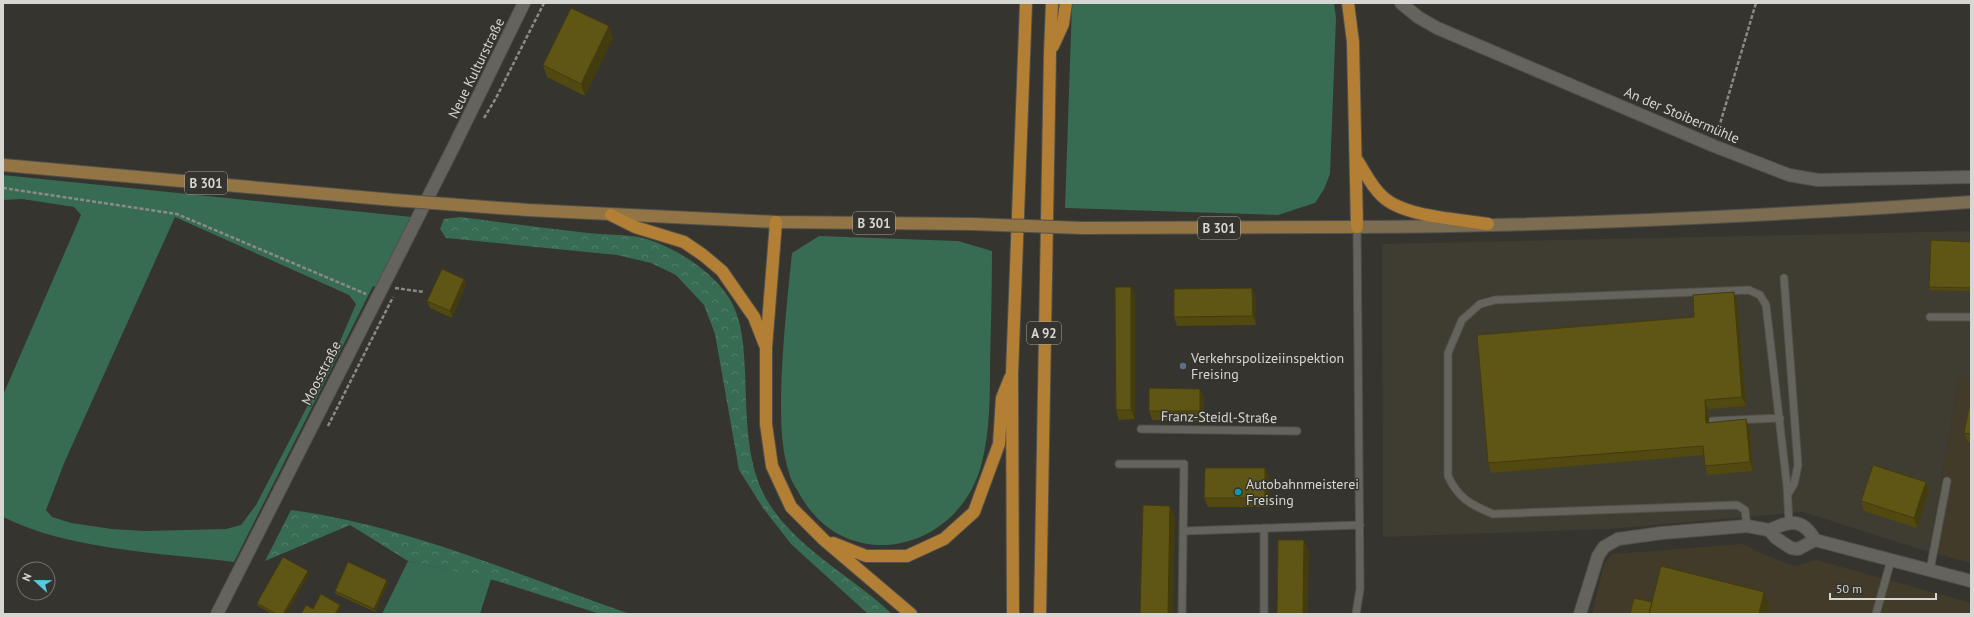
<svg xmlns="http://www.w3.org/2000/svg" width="1974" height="617" font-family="'PT Sans',sans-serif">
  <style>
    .commercial { fill: #423b2a }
    .built { fill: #3f3d31 }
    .green { fill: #376b52; fill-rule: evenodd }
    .forest { fill: url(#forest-crowns) }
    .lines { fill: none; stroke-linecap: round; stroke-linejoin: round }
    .service-casing { stroke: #51504b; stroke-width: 9 }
    .minor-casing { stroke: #51504b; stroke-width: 14 }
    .secondary-casing { stroke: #51504b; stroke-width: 14 }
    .primary-casing { stroke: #51504b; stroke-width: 14 }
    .motorway-casing { stroke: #51504b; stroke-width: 14 }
    .path { stroke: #8b8b86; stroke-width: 2.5; stroke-dasharray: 4 2; stroke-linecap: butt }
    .service { stroke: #64645d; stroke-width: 7 }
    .minor { stroke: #64645d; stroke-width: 12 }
    .secondary { stroke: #7c6c51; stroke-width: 12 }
    .primary { stroke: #937444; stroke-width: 12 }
    .motorway { stroke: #b37f34; stroke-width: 12 }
    .primary-bridge-casing { stroke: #51504b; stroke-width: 14; stroke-linecap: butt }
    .primary-bridge { stroke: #937444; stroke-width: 12 }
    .wall { fill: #524911 }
    .shaded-wall { fill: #423c0e }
    .building { fill: #5f5514; stroke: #423c0e }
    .service-dot { fill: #5c6f8a; stroke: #35342e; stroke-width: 1.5 }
    .culture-dot { fill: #0f9aa8; stroke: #35342e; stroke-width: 1.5 }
    .labels { text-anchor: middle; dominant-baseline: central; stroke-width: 3; stroke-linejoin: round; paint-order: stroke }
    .shield { fill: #35342e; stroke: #a6a5a1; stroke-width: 1 }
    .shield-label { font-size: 13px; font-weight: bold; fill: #d6d6d2 }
    .street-label { font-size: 14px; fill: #d6d6d2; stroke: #35342e }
    .poi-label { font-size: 14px; fill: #d6d6d2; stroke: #35342e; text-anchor: start }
  </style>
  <defs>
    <pattern id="forest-crowns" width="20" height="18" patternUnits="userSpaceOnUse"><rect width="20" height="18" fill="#376b52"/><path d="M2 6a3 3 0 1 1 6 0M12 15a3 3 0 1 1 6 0" fill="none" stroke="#537f6a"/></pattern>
  </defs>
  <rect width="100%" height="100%" fill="#35342e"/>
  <path class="commercial" d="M1959,378l12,2v183l-42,-11z
    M1743,544l22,11 29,11 23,-6 154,43v11h-379l12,-50 9,-10z"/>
  <path class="built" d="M1971,231v149l-12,-2 -30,174 -126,-40 -193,17 -227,8 -1,-293z"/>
  <path class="green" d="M1072,3h262l2,15 -6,156 -6,15 -9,14 -37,12 -213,-7z
    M3,175l409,42 -35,71 -4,-2 -139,276c-73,-9 -165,-12 -231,-45v-122l78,-180 -7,-8 -52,-8 -19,1zM175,217l174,78 7,9 -21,49 -79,152 -15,20 -15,4 -82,2 -32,-2 -41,-6 -19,-6 -6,-7 19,-49z
    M819,236l139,5 34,10c0,38 -1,75 -2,113 0,32 0,66 -8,98 -21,88 -134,117 -182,33 -3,-6 -8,-12 -10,-19 -9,-27 -9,-51 -9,-79 1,-48 6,-96 11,-144z
    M408,561l83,18 -11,35h-98z"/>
  <path class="forest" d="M461,217c42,6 85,11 127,16 16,2 34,1 50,4 36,7 89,42 99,78 6,17 7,38 8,56 2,44 0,96 25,134 31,47 82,71 122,109h-24l-77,-70 -28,-36 -24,-38 -24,-136 -11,-29 -28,-30 -25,-12 -34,-8 -171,-17 -6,-9 4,-10z
    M291,510c115,15 229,66 339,104h-30l-103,-33 -89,-20 -58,-36 -85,36z"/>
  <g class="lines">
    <defs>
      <path id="service" d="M1784,278l14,187 -4,19 -6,10
        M1930,317h41
        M1712,421l68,-3
        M1141,429l156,2
        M1119,464h65l-2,150
        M1747,526l-2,-16 -8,-5 -244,9c-22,-9 -35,-16 -45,-38v-123l14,-33 18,-16 15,-4 254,-10 11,5 6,10 21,181 2,36
        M1264,528v86
        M1184,531l176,-6
        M1930,570l17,-89
        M1356,614l4,-25 -3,-362
        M1876,614l15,-54"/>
      <path id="minor" d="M1401,3l17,14 19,11 277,118 75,29 29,5 153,-3
        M1769,530c21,-9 33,-13 46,10
        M217,614l237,-468 70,-143
        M1580,614l18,-58 6,-9 14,-8 44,-6 85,-7 22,4 7,8 15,10 7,1 17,-9 156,41"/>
      <path id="secondary" d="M1357,227c205,-1 410,-11 614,-25"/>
      <path id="primary" d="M3,165l391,35
        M459,205l69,5 248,12 196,2
        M1082,228l275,-1"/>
      <path id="motorway" d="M1348,3l5,39 4,185
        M1053,46l10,-22 3,-21
        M1357,160c8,12 14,26 25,36 21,21 77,23 106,28
        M611,215l24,12 49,15 19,13 19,16 32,46 11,28
        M776,222l-10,126v76l6,42 19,41 33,33 87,74
        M833,543l33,13h41l37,-17 30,-27 25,-68 3,-46 8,-20
        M1013,614l-1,-240 14,-371
        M1040,614l10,-561 2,-50"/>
    </defs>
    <use href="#service" class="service-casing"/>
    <use href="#minor" class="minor-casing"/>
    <use href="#secondary" class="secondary-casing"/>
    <use href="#primary" class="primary-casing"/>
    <use href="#motorway" class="motorway-casing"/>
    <path class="path" d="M484,118l12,-20 48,-95
      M1717,134l39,-131
      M3,188l174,26 189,80
      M395,288l29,4
      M328,426l65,-129"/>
    <use href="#service" class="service"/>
    <use href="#minor" class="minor"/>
    <use href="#secondary" class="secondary"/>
    <use href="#primary" class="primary"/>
    <use href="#motorway" class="motorway"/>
    <defs>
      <path id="primary-bridge" d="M394,200l65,5
        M972,224l110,4"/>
    </defs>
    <use href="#primary-bridge" class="primary-bridge-casing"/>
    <use href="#primary-bridge" class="primary-bridge"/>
  </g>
  <path class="wall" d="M613,38l-28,58 -38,-19 -4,-12z
    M1971,242v49l-41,-1 -1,-3z
    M464,279l2,6 -14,33 -22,-10 -3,-7z
    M1131,287l4,9v123l-16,1 -3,-10z
    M1256,298v27l-79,1 -3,-9z
    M1737,301l9,105 -38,3 1,14 41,6 3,42 -45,4 -3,-9 -1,-11 -213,18 -3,-10 206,-146z
    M1200,389l4,9 -1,23 -51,-1 -3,-9z
    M1971,398v44h-3l-4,-9z
    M1265,468l4,10v29h-61l-4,-9z
    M1929,491l-12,37 -53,-17 -3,-10z
    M309,574l-23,40h-14l-14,-8 -1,-3z
    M388,583l-13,29 -39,-18 -1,-3z"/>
  <path class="shaded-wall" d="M609,26l4,12 -28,58 -4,-12z
    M464,279l2,6 -14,33 -2,-7z
    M1131,287l4,9v123l-4,-9z
    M1252,288l4,10v27l-3,-9z
    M1734,292l3,9 9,105 -4,-9z
    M1200,389l4,9 -1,23 -3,-10z
    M1705,400l3,9 2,23 -4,-9z
    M1746,419l4,10 3,42 -3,-9z
    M1265,468l4,10v29l-4,-9z
    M1926,482l3,9 -12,37 -3,-10z
    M1170,506l5,12 -2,96h-5z
    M1304,540l5,12 -1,62h-5z
    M308,571l1,3 -23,40h-3z
    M387,580l1,3 -13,29 -1,-3z
    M1764,592l5,12 -3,10h-7z
    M340,605l1,3 -4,6h-2z"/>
  <path class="building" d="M571,8l38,18 -28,58 -38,-19z
    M1931,240l40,2v46l-42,-1z
    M442,269l22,10 -14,32 -23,-10z
    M1115,287h16v123h-15z
    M1252,288l1,28 -79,1v-28z
    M1734,292l8,105 -37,3 1,23 40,-4 4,43 -45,4 -2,-20 -215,17 -11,-128 217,-18 -1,-22z
    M1149,388l51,1v22h-51z
    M1971,398v36l-7,-1z
    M1873,465l53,17 -12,36 -53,-17z
    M1205,468h60v30h-61z
    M1143,505l27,1 -2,108h-28z
    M1278,540h26l-1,74h-26z
    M283,557l25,14 -25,43h-7l-19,-11z
    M348,562l39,18 -13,29 -39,-18z
    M1661,566l103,26 -5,22h-110z
    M321,594l19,11 -5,9h-34l5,-9 7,4z
    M1634,598l18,4 -3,12h-19z"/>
  <circle class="service-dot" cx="1183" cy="366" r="4"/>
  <circle class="culture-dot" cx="1238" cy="492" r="4"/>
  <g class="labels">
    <g class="shield">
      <rect x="185" y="172" width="42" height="22" rx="3"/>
      <rect x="853" y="212" width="42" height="22" rx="3"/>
      <rect x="1198" y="217" width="42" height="22" rx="3"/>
      <rect x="1027" y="322" width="34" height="22" rx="3"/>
    </g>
    <g class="shield-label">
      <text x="206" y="183">B 301</text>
      <text x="874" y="223">B 301</text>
      <text x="1219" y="228">B 301</text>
      <text x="1044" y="333">A 92</text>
    </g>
    <g class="street-label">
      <text transform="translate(476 68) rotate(-64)">Neue Kulturstraße</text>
      <text transform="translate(1682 115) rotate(23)">An der Stoibermühle</text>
      <text transform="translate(321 373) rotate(-63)">Moosstraße</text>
      <text transform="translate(1219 417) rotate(1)">Franz-Steidl-Straße</text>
    </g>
    <g class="poi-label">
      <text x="1191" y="358">Verkehrspolizeiinspektion<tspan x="1191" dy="16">Freising</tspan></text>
      <text x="1246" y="484">Autobahnmeisterei<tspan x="1246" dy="16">Freising</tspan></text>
    </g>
  </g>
  <rect width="1974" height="617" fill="none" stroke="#d6d6d2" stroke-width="8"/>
  <g transform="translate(36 581) rotate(292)"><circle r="19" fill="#35342e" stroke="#757570"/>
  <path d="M0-3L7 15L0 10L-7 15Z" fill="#57c9e2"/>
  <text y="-6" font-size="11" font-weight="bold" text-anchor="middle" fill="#d6d6d2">N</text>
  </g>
  <path d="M1830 593v6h106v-6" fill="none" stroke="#d6d6d2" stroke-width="2"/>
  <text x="1836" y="593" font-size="12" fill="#d6d6d2" stroke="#35342e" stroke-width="3" paint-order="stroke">50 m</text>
</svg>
